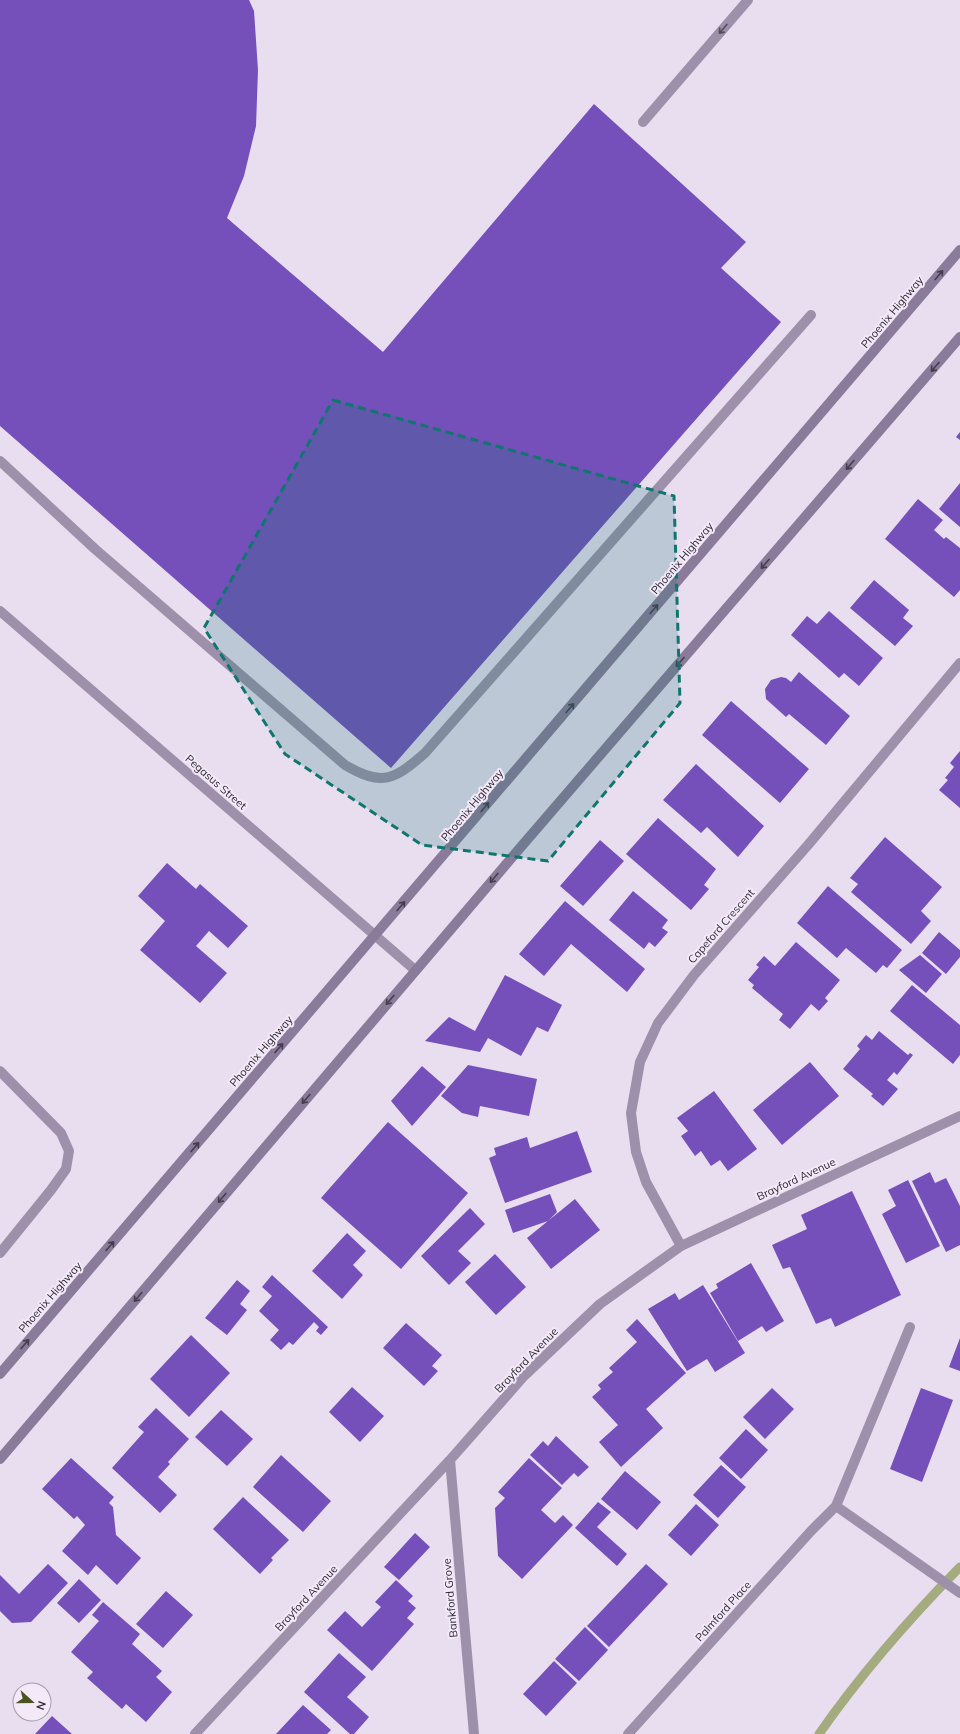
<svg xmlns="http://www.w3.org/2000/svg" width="960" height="1734" font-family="Mulish,sans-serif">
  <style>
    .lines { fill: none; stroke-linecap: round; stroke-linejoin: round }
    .stream { stroke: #a4ab7e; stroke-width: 9 }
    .building { fill: #7550bb }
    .lane { stroke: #9e90aa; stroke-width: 10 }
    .street { stroke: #9e90aa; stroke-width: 10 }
    .secondary { stroke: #8a7b9a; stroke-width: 10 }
    .oneway { stroke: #554d5e }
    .oneway2 { stroke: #453e4e }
    .marked { fill: #0f766e; fill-opacity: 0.2; stroke: #0f766e; stroke-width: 3; stroke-dasharray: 8 5; stroke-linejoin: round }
    .labels { text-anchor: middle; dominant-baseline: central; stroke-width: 4; stroke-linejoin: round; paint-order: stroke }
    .street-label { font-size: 11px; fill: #2e2935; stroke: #f3e9f8 }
  </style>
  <rect width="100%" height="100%" fill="#e9ddf0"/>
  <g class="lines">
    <path class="stream" d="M819,1734c42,-60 90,-115 141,-167"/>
  </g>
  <path class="building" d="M0,0h249l5,11 4,59 -2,56 -12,50 -17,42 156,134 211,-248 152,138 -25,26 60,54 -390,446 -391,-342z
    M960,432v8l-4,-3z
    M960,483v44l-21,-18z
    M918,499l25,21 -9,10 10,9 2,-2 14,11v42l-6,7 -69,-58z
    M874,580l35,30 -6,8 10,8 -18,20 -45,-38z
    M829,611l54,47 -24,28 -15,-13 -5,5 -48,-43 16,-19 10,8z
    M799,672l51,44 -24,29 -37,-31 -3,3 -20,-18 -1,-10 6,-9 10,-3 5,1 5,4z
    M731,701l78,68 -29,34 -78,-68z
    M960,751v57l-21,-18 9,-10 -3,-2 9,-11 -4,-4z
    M696,764l68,62 -26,31 -31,-30 -6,6 -38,-33z
    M658,818l58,51 -12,16 5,4 -18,21 -65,-56z
    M885,837l57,50 -21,24 10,10 -20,23 -60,-52 7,-8 -8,-6z
    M600,840l24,21 -41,45 -23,-20z
    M167,863l29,26 4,-5 48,42 -20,22 -19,-17 -13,15 31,27 -27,30 -60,-53 25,-29 -27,-25z
    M828,886l74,64 -15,18 -4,-3 -7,8 -30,-25 -9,10 -40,-35z
    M633,891l35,29 -6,8 6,4 -13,15 -6,-5 -5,7 -35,-29z
    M565,901l80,68 -18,23 -56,-48 -27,32 -25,-22z
    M939,932l21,18v7l-14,17 -24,-21z
    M796,942l44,38 -15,18 3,3 -9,10 -8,-7 -21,25 -11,-9 4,-6 -31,-26 2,-3 -6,-5 11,-13 -3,-2 8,-9 11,10z
    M920,955l22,19 -16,19 -27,-23z
    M505,975l57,30 -14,27 -11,-5 -16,29 -33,-18 -8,14 -55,-11 24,-24 26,14z
    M912,985l48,40v30l-7,9 -63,-53z
    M879,1031l29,24 2,-2 3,2 -16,20 -3,-3 -7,8 11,9 -15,17 -12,-10 2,-2 -30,-25 17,-20 -3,-3 9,-11 6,5z
    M810,1062l29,34 -57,49 -29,-35z
    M468,1065l69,14 -8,37 -49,-10 -2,11 -16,-4 -21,-17z
    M422,1066l24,21 -34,39 -21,-25z
    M714,1091l43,58 -29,22 -8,-11 -9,6 -10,-15 -6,5 -14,-20 7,-5 -11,-13z
    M388,1122l80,71 -67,76 -80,-71z
    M577,1131l15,41 -87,31 -16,-45 7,-3 -2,-7 33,-11 3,11z
    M930,1172l5,11 11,-5 14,28v39l-14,7 -34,-71z
    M908,1180l32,66 -34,17 -24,-49 14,-8 -8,-16z
    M852,1191l49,104 -66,32 -4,-9 -15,6 -26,-57 -7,2 -11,-24 35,-16 -6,-14z
    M550,1194l7,18 -9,9 -35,12 -8,-23z
    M575,1199l25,31 -49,39 -24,-31z
    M470,1208l15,16 -27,27 13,12 -22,22 -28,-29z
    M347,1233l19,18 -13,14 10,10 -21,24 -30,-28z
    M495,1254l31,33 -30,28 -31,-33z
    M751,1263l33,58 -18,11 -4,-6 -24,15 -28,-48 8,-5 -2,-4z
    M272,1275l56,52 -7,8 -5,-4 3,-4 -5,-5 -21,23 -4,-3 -8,8 -11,-10 9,-10 -20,-19 13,-15 -10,-9z
    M237,1280l13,11 -10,13 7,6 -20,25 -22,-17z
    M703,1285l42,68 -30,19 -8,-13 -20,12 -39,-62 27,-16 4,7z
    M637,1319l49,54 -40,36 17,19 -42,39 -22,-25 19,-17 -26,-28 9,-8 -3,-4 15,-13 -4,-4 28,-26 -11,-12z
    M406,1323l36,32 -10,11 6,5 -14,15 -41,-38z
    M191,1335l39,38 -41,44 -39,-38z
    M960,1338v33l-11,-4z
    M352,1387l32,29 -24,26 -31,-30z
    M772,1388l22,21 -29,30 -22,-22z
    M921,1388l32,12 -31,82 -32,-13z
    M156,1408l33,31 -21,23 2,2 -12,13 19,18 -17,18 -48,-45 32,-36 -6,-5z
    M221,1410l32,29 -26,27 -32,-29z
    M746,1429l22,21 -27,29 -22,-21z
    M556,1436l33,31 -11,10 -4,-4 -12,12 -32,-30 13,-14 5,5z
    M281,1455l50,46 -28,31 -50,-45z
    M71,1458l43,39 -5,6 4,4 3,28 25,23 -24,27 -21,-20 -8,10 -26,-24 23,-26 -8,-9 -3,3 -32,-30z
    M529,1458l33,30 -21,22 14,13 8,-8 10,10 -51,54 -24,-23 -3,-48 10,-10 -7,-6z
    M721,1465l25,22 -28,31 -25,-23z
    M625,1471l36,31 -24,28 -36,-31z
    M243,1497l46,43 -18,18 2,2 -13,14 -47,-45z
    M598,1502l13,10 -14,15 30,27 -10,12 -42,-38z
    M696,1504l23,21 -28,31 -23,-21z
    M415,1533l15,14 -31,33 -15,-13z
    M48,1564l20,19 -37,39 -19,1 -12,-12v-36l19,19z
    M646,1564l22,20 -59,63 -22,-21z
    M79,1579l22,21 -22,23 -22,-20z
    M396,1580l17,16 -5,5 8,7 -9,10 7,6 -42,47 -45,-41 18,-19 17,16 19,-20 -6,-5z
    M166,1591l27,24 -30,33 -27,-24z
    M103,1602l37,32 -8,10 30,27 -6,6 16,15 -26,30 -20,-18 -4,5 -35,-31 6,-6 -22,-20 28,-31 -7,-6z
    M585,1627l23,23 -29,31 -24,-22z
    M339,1653l27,24 -19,20 22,20 -15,17h-4l-46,-42z
    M554,1661l23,22 -31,33 -23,-22z
    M303,1705l28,25 -4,4h-51z
    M52,1716l20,18h-37z"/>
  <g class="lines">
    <path class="lane" d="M643,122l105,-122
      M0,461l95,88 250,216c37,22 49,15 80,-12l386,-438
      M0,1071l61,62 8,18 -3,18 -15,21 -51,63"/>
    <path class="street" d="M0,611l415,359
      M681,1246l-35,-64 -10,-30 -5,-39 9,-51 18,-39 36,-48 114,-130 152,-182
      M450,1460l24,274
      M836,1506l124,87
      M195,1734l255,-274 74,-84 76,-72 81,-58 279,-130
      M628,1734l183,-203 25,-25 74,-179"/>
    <path class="secondary" d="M0,1374l960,-1124
      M0,1459l520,-611 440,-511"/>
  </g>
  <defs><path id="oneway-shaft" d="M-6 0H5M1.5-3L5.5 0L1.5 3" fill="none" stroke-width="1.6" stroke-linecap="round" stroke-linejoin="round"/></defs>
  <use class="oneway" href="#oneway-shaft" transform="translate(723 29) rotate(131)"/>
  <g class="oneway2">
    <use href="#oneway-shaft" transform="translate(939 275) rotate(-50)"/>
    <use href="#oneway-shaft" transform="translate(935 367) rotate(131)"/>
    <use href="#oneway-shaft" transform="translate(850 465) rotate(131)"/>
    <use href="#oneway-shaft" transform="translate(765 564) rotate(131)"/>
    <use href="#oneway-shaft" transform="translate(654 609) rotate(-50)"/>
    <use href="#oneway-shaft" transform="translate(680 662) rotate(131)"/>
    <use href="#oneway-shaft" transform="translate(570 708) rotate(-50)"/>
    <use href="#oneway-shaft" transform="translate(485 807) rotate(-50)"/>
    <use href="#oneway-shaft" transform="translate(494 878) rotate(130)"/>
    <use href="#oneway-shaft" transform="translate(401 906) rotate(-50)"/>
    <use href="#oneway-shaft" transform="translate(390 1000) rotate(130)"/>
    <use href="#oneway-shaft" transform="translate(279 1048) rotate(-49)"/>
    <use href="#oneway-shaft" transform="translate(306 1099) rotate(130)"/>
    <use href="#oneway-shaft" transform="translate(195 1147) rotate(-49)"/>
    <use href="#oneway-shaft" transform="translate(222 1198) rotate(130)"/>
    <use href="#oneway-shaft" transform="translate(110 1246) rotate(-49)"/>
    <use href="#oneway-shaft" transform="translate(138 1297) rotate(130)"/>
    <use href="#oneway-shaft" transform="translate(25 1344) rotate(-49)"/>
  </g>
  <path class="marked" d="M333,400l341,96 6,207 -132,158 -126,-16 -137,-91 -81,-126z"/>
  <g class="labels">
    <g class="street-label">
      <text transform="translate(892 312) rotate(-50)">Phoenix Highway</text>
      <text transform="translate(682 558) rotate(-50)">Phoenix Highway</text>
      <text transform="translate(216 782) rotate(41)">Pegasus Street</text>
      <text transform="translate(472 805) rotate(-50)">Phoenix Highway</text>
      <text transform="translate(721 926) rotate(-49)">Capeford Crescent</text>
      <text transform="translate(261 1051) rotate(-49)">Phoenix Highway</text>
      <text transform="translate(796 1179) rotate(-25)">Brayford Avenue</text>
      <text transform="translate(50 1297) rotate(-49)">Phoenix Highway</text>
      <text transform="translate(526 1360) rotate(-46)">Brayford Avenue</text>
      <text transform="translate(306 1598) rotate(-47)">Brayford Avenue</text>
      <text transform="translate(450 1598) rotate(-95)">Bankford Grove</text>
      <text transform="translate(723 1611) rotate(-48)">Palmford Place</text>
    </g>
  </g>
  <g transform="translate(32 1702) rotate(111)"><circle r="19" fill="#f3e9f8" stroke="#a49caa"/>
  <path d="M0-3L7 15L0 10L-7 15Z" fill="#4b5322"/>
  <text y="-6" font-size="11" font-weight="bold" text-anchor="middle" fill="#2e2935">N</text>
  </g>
</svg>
